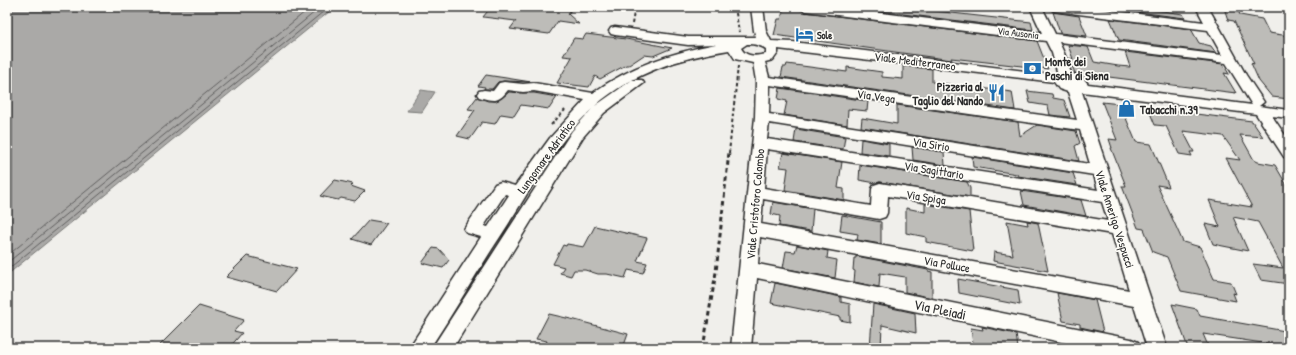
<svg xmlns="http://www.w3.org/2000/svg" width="1296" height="355" font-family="'Patrick Hand',sans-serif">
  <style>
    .water { fill: #aaa9a7; stroke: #777775 }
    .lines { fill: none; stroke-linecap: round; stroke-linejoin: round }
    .shore { stroke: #5e5d5d; stroke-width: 1 }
    .building { fill: #bdbcb8; stroke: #2b2b2b }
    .minor-casing { stroke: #2b2b2b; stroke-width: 3 }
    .path-far1 { stroke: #2b2b2b; stroke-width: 2; stroke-dasharray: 3.5 2.5; stroke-linecap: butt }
    .path { stroke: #2b2b2b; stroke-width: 3; stroke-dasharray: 4.5 3.5; stroke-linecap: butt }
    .minor { fill: #fdfcf7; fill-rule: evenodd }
    .labels { text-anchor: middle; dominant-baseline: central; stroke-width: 3.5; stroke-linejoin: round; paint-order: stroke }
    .far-street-label { font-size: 10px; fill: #2b2b2b; stroke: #fdfcf7 }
    .far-poi-label { font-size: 10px; font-weight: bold; fill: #2b2b2b; stroke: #fdfcf7; text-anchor: start }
    .street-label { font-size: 12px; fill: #2b2b2b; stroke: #fdfcf7 }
    .poi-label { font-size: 12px; font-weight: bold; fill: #2b2b2b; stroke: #fdfcf7; text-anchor: start }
    .near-street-label { font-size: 14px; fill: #2b2b2b; stroke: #fdfcf7 }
  </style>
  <rect width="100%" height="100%" fill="#f0efeb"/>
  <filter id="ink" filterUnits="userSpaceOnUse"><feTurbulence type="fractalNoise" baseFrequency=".025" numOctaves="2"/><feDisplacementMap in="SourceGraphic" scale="8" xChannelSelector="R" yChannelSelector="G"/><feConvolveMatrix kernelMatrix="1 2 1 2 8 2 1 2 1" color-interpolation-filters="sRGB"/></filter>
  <g filter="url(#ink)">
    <path class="water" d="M7,7h328l-328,268z
      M421,90l14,2 -13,20 -15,-1z"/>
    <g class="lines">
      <path class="shore" d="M7,256l304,-249
        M7,263l314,-256
        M7,270l322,-263"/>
    </g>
    <path class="building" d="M491,7h82l-5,7 11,10 -21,-3 -9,13 -39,-5 6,-8 -33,-4z
      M784,7h14l7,5 232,29 11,28 -97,-11 1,2 -178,-25 4,-16h3z
      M846,7h53l132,15 2,8z
      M1105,7l36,1 42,6 2,4 -79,-10z
      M1224,8l14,2 2,5 22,4 7,14 20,3v63l-17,-2 -13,-16 -8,-18 3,1 -20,-43 -6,-1z
      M1053,12l26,4 8,20 -27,-3z
      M1110,19l81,10 8,14 12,3 5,7 -97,-13z
      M586,34l40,5 46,9 -19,8 -9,-1 -15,10h-3l-26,14 -5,-3 -6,11 -32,-4 15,-26 -9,-1 11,-18 9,1z
      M1068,45l20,2 6,15 24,4 12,1 -5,-15 98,12 6,10 -5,-1 12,20 -143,-18 1,4 -10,-2 -9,-4 -7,-15 5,1z
      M787,64l60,8v-5l35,5v5l21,2v-13l29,3v13l80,10 3,18 -234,-33 2,-10h3z
      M486,75l20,3 25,4 -27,-1 -6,1 -6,7h-8l1,-2 -7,-1z
      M780,88l88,13 -1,10 -19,-2 -1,16 -63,-10 3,-14 -9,-2z
      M1027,91l25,3 1,4 11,2 6,17 -20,-2 -2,-9 -18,-3z
      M509,92l14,1h11l23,4 -8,12 -28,-4 -7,11 -13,-2 -6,10 -13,-2 -12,17 -13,-3 18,-26 -7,-1 9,-12 11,4h8l6,-3z
      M1102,102l18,2 16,38 15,2 18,43 -12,-2 26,57 17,5 14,32 17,3 5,12 -3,-1 3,8 -55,-10 -14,-34 -14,-5 -9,-23 -6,-1 -16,-42h4l-15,-38h1l-3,-9 8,1z
      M897,105l121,17 2,14 17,-11 39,6 4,12 -5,3 4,15 -218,-34 1,-9 35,6z
      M1148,108l104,13 11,16 -23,-2 14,25 4,2 17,3 14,24v95l-28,-4 -8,-16 30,4 -25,-46 -25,-5 15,34 -35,-7 -8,-20 15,3 -11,-27 43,7 -26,-49 14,2 -17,-24 -40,-5 11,21h-4l2,4 -13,-2 -13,-28 -11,-1z
      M796,129l49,8 -2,12 -49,-7z
      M861,139l28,5v12l-29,-4z
      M912,147l32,5 1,13 -32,-5z
      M783,153l59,9 -4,26 6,1v11l-59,-10 3,-22 -8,-1z
      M972,157l101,16 4,12 -59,-9 -1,-2 -44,-7z
      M860,165l107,17 3,6v9l-90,-15 -4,1 -17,-3z
      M335,180l18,4 -2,2 14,5 -10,10 -14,-3 -3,2 -18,-4z
      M1021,191l60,9 5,16 -62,-11z
      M773,202l40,7 -2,22 -32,-5 1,-10 -9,-2z
      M925,204l44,7 4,40 -47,-9v-5l-20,-4v-25l19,4z
      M842,215l39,7v22l-24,-4 1,-6 -18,-3z
      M369,220l18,3 -16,22 -19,-6z
      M1007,221l21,4 -1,-4 11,2 10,48 -55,-10 1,-9 19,3z
      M595,226l52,12 -10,23 10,2 -4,10 -15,-3 -3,8 -18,-4h-9l-13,-4h-11l-3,6 -11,-3 4,-6 -11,-3 10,-19 3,1 1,-2 17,3z
      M797,245l31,6 -1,7 10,2 -2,18 -52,-10 3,-17 9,1z
      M433,248l6,1 10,11 -6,8 -21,-5z
      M247,256l50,13 -20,22 -51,-14z
      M856,256l72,14v1l4,1v26l-27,-6v-15l-25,-4 -1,14 -25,-5 1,-11 -2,-1 1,-12h2z
      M958,279l60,11 2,15 -61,-12z
      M775,283l66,14v5l9,2v18l-10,-2v-3l-69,-14z
      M1057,293l38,7 8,32 -23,-5v-3l-17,-3z
      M873,304l42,9 1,20 -34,-8 -1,23h-11z
      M1172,304l25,5 3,7 85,15 4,8v8l-86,-13 6,14h-21z
      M199,306l45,14 -10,11 8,2 -13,15h-72z
      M549,314l26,6 53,14 -5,14h-79l3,-7 -11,-2z
      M982,327l34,7 2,14h-22l-23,-4 -2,-16 12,2z"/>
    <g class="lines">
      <defs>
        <path id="minor" d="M751,7h12l3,24 5,10 22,1 265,33 -6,-22 -6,-12 -241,-30 -4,-2 -2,-2h35l208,26 -12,-26h12l13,27 167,21 -14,-25 -154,-19 -4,-2 -2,-2h34l122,15 -8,-15h12l38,68 18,27 -5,4 30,4v8l-17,-2 17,25v17l-5,-1 -28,-43 -174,-22 85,256h-20l-13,-42 -374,-69 -2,27 373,75 7,3 3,6h-51l-333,-70 -6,70h-20l24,-231 1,-36 -3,-18 -18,-4 -6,-9c-49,8 -96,22 -134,56l37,-26h10l2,3 -40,30 -21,24 -130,211h-21l140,-217 20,-22c-39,36 -63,84 -92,128 -24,36 -46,75 -70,111h-21l72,-111 -14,-4 -3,-4 31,-45 6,-2 14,4 35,-48 35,-38 -51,-9 -11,1 -15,-2c-10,13 -14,11 -29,7l-2,-3 2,-3 5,-1 9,1 6,-8 5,-1 19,2 11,-1 59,10c37,-27 78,-40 123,-49l-28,1 -73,-10 -4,-1 -2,-3 2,-3 4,-1 73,10h68l-2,-6zM1059,42l167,21 26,42 -164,-21 -5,-6 -12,-5 -7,-20zM747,44c7,0 13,1 19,5v5c-9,2 -20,4 -25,-6zM778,49l276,33 5,7 9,3 9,28 -308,-43 -4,-15 8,-2 5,-7zM770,85l310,45 10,34 -321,-50zM769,123l325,52 4,15 -331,-51zM767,149l335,53 6,19 -228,-38 -6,2 -2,4 -1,17 -107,-18zM505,194l4,1 -21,32 -4,-1zM888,196l224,38 17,56 -368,-66 2,-25 116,20 6,-2 2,-4z"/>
      </defs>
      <use href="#minor" class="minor-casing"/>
      <path class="path-far1" d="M735,7l4,25
        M632,24l3,-17
        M551,125l14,-15
        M729,153l9,-87"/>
      <path class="path" d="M703,348l13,-76 13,-120"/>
      <use href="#minor" class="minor"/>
    </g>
  </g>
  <defs>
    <symbol id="hotel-bare" viewBox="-9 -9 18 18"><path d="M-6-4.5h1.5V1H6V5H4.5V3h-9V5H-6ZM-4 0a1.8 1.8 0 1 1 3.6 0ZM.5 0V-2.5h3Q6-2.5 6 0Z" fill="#1f6fb2" stroke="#fdfcf7" stroke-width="2.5" paint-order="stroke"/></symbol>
    <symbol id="bank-bare" viewBox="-9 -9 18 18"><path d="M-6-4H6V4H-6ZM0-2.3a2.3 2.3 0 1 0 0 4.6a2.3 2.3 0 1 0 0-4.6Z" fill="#1f6fb2" stroke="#fdfcf7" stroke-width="2.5" paint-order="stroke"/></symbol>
    <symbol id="restaurant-bare" viewBox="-9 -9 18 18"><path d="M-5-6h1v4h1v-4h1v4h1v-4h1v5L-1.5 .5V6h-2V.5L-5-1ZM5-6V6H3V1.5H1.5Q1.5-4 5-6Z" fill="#1f6fb2" stroke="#fdfcf7" stroke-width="2.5" paint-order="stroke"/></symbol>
    <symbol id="shop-bare" viewBox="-9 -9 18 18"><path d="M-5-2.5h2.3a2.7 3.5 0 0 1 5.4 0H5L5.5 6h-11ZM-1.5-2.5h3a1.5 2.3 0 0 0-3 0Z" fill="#1f6fb2" stroke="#fdfcf7" stroke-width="2.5" paint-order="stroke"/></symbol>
  </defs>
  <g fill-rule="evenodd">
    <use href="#hotel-bare" x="792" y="22" width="25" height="25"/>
    <use href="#bank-bare" x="1020" y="56" width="25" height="25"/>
    <use href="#restaurant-bare" x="984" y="80" width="25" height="25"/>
    <use href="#shop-bare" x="1114" y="96" width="25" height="25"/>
  </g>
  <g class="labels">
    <g class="far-street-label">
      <text transform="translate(1018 33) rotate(7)">Via Ausonia</text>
    </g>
    <g class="far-poi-label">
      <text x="817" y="35">Sole</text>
    </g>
    <g class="street-label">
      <text transform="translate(915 61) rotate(7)">Viale Mediterraneo</text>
      <text transform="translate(876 96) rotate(8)">Via Vega</text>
      <text transform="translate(931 144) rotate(9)">Via Sirio</text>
      <text transform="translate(546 156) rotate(-54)">Lungomare Adriatico</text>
      <text transform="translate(934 170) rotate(9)">Via Sagittario</text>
      <text transform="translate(926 197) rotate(9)">Via Spiga</text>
      <text transform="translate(755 204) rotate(-85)">Viale Cristoforo Colombo</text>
      <text transform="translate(1115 219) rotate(72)">Viale Amerigo Vespucci</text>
      <text transform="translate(947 264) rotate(10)">Via Polluce</text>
    </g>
    <g class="poi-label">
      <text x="1045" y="61">Monte dei<tspan x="1045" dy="14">Paschi di Siena</tspan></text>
      <text x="983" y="86" text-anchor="end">Pizzeria al<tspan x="983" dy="14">Taglio del Nando</tspan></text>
      <text x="1140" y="109">Tabacchi n.39</text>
    </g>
    <g class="near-street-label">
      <text transform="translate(940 309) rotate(12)">Via Pleiadi</text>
    </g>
  </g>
  <rect width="1296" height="355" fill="none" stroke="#fdfcf7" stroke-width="24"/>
  <rect x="12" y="12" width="1272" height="331" fill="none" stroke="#2b2b2b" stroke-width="1.5" filter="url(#ink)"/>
</svg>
